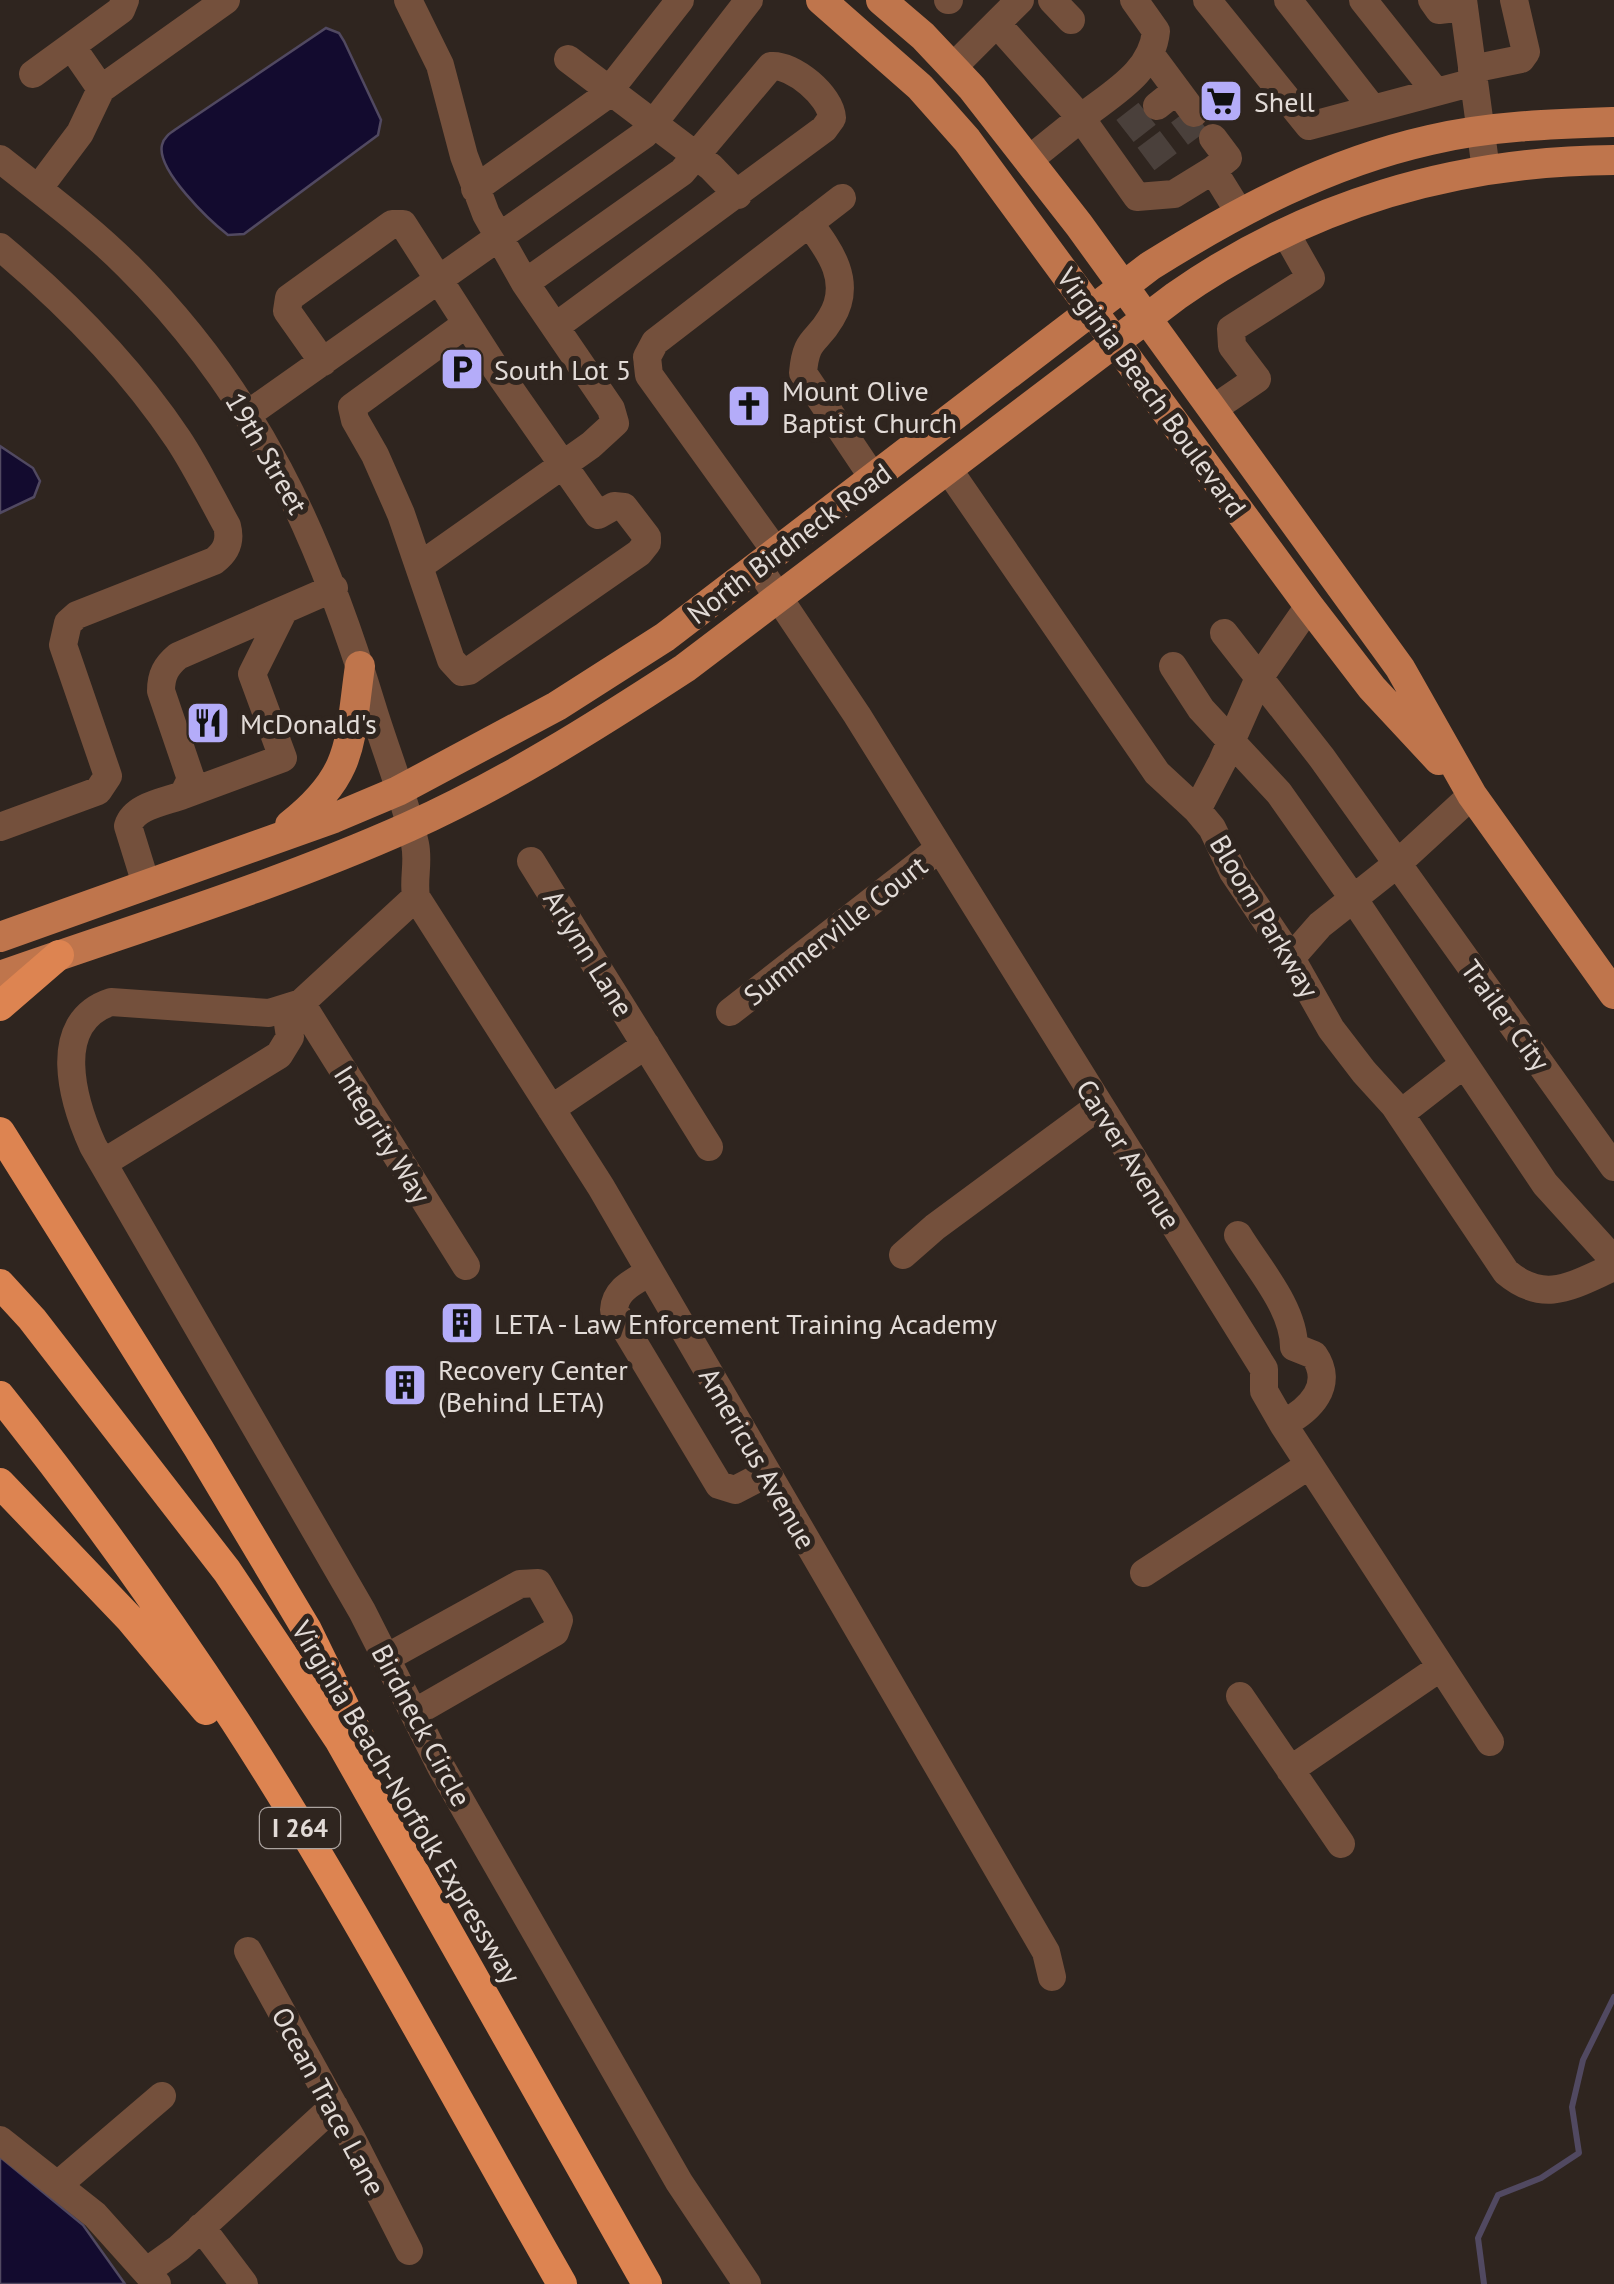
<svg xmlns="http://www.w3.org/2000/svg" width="1614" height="2284" font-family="'PT Sans',sans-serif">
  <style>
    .water { fill: #130b2f; stroke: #514961; stroke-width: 2.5 }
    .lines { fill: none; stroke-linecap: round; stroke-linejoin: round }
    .stream { stroke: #514961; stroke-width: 6 }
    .minor-tunnel { stroke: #4a403b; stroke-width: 28; stroke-dasharray: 28 14; stroke-linecap: butt }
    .minor { stroke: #74503c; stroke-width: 28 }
    .major { stroke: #bf754c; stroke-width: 30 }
    .highway { stroke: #dd8451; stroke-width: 30 }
    .labels { text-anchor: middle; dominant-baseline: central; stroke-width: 10; stroke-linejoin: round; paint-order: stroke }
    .shield { fill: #2f251f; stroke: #aca4a0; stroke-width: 2.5 }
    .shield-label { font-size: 25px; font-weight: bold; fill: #e2dbd7 }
    .poi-label { font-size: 28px; fill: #e2dbd7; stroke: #2f251f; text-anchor: start }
    .street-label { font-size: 28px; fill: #e2dbd7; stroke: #2f251f }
  </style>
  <rect width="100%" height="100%" fill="#2f251f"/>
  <path class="water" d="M326,28l13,5 5,8 37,79 -3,15 -134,99 -16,1c-18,-14 -72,-65 -66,-90 2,-9 10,-13 17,-18z
    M0,446l33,22 7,13 -6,16 -34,16z
    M0,2157l83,68 42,59h-125z"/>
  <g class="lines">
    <path class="stream" d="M1484,2284l-6,-46 20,-43 43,-17 38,-25 -7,-46 11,-47 31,-63"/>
    <path class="minor-tunnel" d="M1125,131l32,-25
      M1146,159l53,-40"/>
    <path class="minor" d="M408,0l32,65 24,91 22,58 39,69 86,126 4,14 -24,22 -170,120
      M948,0h1
      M1052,0l19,20
      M1207,0l102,126 165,-44
      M1288,0l85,109
      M1363,0l73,92
      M1432,0l7,10 25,-3
      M1463,0l23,170
      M997,24l84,94c31,-25 71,-45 75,-87l-22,-31
      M72,47l29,42
      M1151,55l43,58
      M568,59l143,108 27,28
      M953,67l67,-67
      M1472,69l49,-10 5,-7 -12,-52
      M33,74l88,-64 4,-10
      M1157,106l20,-16
      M1213,138l15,20 -15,12
      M0,159c44,35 89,68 128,107 129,128 192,270 244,440 14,46 33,92 43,138 4,18 -2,35 1,53l185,290 445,765 6,25
      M1030,159l51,-41 56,79 37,-3 39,-24 26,42
      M38,189l42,-56 21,-44 125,-89
      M475,189l129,-92 76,-97
      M809,223c21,28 44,59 22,95 -15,26 -25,19 -28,55l71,106
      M0,247c67,56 129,119 178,192 18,27 33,58 49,87 4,15 -1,26 -13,35l-137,54 -9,8 -5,22 45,131 -10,15 -98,36
      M525,283l157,-111 89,-106c22,-2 60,30 61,52l-8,11 -269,198
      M323,362l-36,-51 2,-13 103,-74h11l93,145 102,146 16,-9 10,1 23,30v6l-8,10 -170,118 -7,1 -11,-12 -50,-146 -26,-59 -20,-35 -3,-13 114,-83
      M1213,409l44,-30 -25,-33 -1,-17 80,-51 -26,-46
      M248,414l397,-280 104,-134
      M948,469l209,304 40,37 15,18 21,44 58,86 40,71 33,43 30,33 112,167c39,33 67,13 108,-5
      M777,553l-128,-178 -2,-18 8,-15 187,-144
      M758,567l99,148 407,654v22l19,33 207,318
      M1224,633l98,125 292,409
      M1173,666l28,43 78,84 74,105 192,286 69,76
      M183,795l100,-37 -31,-84 32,-64
      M1197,810l25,-48 37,-84 50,-72
      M531,861l178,286
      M146,884l-18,-58c6,-20 36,-24 55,-31l8,-16 -30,-88c0,-16 5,-25 17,-35l156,-68
      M416,897l-115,106 -32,10 -158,-11c-62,20 -38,100 -18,144l269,465 79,156 238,415 68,102
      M1291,958l29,-33 77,-61 75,-69
      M301,1003l165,263
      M730,1012l210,-164
      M551,1109l95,-64
      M1400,1114l63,-49
      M103,1163l176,-108 11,-18 -4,-27
      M1238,1235c20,33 56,73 56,112
      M903,1255l32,-28 164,-121
      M650,1272c-16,10 -35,17 -36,38l105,175 16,5 31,-16
      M1283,1424c27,-14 52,-39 31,-69l-20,-8
      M1144,1573l164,-107
      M386,1658l134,-74 18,-1 21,37 -4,12 -141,81
      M1240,1696l101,148
      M1290,1770l151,-103
      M248,1951l104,188 57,112
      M0,2140l95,75 62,69
      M59,2184l103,-88
      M201,2227l43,57
      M147,2271l32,-23 155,-142"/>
    <path class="major" d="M821,0l99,87 47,53 342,466 63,82 67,72
      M881,0l42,36 49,52 107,137 321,443 72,127 142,199
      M290,825c65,-51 59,-83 70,-159
      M0,937l334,-119 64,-27 159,-85 108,-69 485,-371c88,-55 178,-103 280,-126 59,-14 123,-16 184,-18
      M0,976c136,-48 276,-90 408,-149 98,-44 188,-101 277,-159l491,-372c130,-91 279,-135 438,-136"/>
    <path class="highway" d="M0,1006l59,-51
      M0,1132l199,317 108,181 61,125
      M0,1284l32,35 195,252 113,170 307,543
      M0,1396c84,105 162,213 235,325 118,182 219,375 327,563
      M0,1483l130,136 76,91"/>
  </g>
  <defs>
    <symbol id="supermarket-square" viewBox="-11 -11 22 22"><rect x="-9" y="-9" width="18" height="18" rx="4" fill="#b4acf9" stroke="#2f251f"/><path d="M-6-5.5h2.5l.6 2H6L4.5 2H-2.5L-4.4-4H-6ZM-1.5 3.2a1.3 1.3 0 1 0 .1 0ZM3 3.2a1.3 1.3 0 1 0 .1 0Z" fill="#111"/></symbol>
    <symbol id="parking-square" viewBox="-11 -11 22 22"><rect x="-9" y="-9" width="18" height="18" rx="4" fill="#b4acf9" stroke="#2f251f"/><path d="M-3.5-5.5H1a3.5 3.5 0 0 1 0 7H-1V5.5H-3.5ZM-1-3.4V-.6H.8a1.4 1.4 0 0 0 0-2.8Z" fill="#111"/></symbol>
    <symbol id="church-square" viewBox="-11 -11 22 22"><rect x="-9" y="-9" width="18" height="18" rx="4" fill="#b4acf9" stroke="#2f251f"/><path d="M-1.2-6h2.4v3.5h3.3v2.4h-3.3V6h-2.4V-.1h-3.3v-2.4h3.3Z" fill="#111"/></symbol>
    <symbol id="restaurant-square" viewBox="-11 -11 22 22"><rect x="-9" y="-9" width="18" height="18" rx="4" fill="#b4acf9" stroke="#2f251f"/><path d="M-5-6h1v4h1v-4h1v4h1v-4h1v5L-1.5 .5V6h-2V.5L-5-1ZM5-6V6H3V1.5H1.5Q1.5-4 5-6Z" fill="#111"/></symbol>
    <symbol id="building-square" viewBox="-11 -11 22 22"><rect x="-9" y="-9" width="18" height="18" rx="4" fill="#b4acf9" stroke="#2f251f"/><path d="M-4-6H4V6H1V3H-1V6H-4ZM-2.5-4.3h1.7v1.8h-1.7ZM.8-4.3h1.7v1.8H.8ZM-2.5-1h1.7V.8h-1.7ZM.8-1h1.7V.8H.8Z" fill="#111"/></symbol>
  </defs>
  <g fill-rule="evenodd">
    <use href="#supermarket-square" x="1196" y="76" width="50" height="50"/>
    <use href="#parking-square" x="437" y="344" width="50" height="50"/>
    <use href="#church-square" x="724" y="381" width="50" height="50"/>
    <use href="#restaurant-square" x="183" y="698" width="50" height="50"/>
    <use href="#building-square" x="437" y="1298" width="50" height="50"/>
    <use href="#building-square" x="380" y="1360" width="50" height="50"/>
  </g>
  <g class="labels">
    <rect class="shield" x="260" y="1808" width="80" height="40" rx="8"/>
    <g class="shield-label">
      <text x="300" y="1828">I 264</text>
    </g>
    <g class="poi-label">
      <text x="1254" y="101">Shell</text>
      <text x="494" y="369">South Lot 5</text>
      <text x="782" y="390">Mount Olive<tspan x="782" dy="32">Baptist Church</tspan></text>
      <text x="240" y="723">McDonald's</text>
      <text x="494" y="1323">LETA - Law Enforcement Training Academy</text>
      <text x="438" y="1369">Recovery Center<tspan x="438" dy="32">(Behind LETA)</tspan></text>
    </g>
    <g class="street-label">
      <text transform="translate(1152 392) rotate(54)">Virginia Beach Boulevard</text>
      <text transform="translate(267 453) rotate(60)">19th Street</text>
      <text transform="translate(789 543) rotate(-37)">North Birdneck Road</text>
      <text transform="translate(1265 916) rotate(59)">Bloom Parkway</text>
      <text transform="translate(835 930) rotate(-38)">Summerville Court</text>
      <text transform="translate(589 953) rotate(58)">Arlynn Lane</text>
      <text transform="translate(1506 1015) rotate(54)">Trailer City</text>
      <text transform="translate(383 1134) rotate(58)">Integrity Way</text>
      <text transform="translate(1129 1154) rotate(58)">Carver Avenue</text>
      <text transform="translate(758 1458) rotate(60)">Americus Avenue</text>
      <text transform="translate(422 1725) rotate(62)">Birdneck Circle</text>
      <text transform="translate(407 1802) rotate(59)">Virginia Beach-Norfolk Expressway</text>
      <text transform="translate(329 2101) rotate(62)">Ocean Trace Lane</text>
    </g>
  </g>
</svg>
